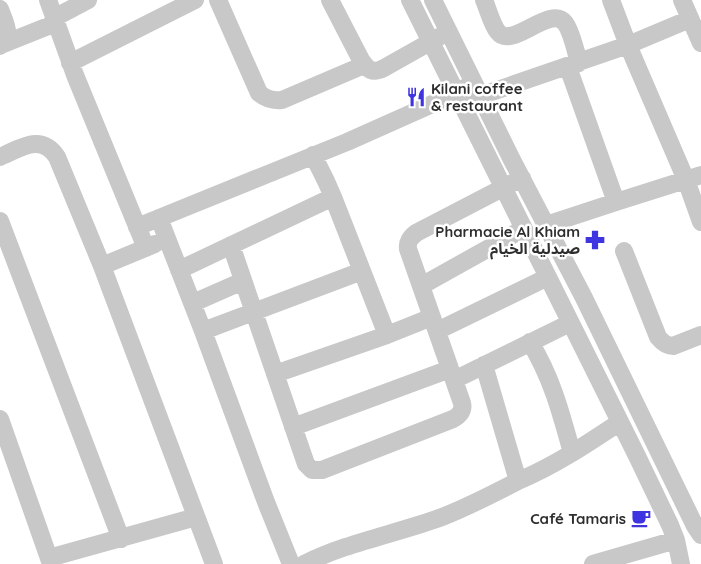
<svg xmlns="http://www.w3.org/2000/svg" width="701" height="564" font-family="Quicksand,'Noto Sans Arabic',sans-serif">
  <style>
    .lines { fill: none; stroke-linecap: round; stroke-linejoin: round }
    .minor { stroke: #c8c8c8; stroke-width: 18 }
    .labels { text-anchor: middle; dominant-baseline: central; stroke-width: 5; stroke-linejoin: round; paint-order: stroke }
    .poi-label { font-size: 15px; font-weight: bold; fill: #2e2e2e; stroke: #fff; text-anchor: end }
  </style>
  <rect width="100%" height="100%" fill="#fff"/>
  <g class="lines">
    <path class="minor" d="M48,0l27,75 71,173
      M218,0l41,93c7,6 13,8 23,7l82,-35
      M330,0l31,60c7,10 11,14 23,8l55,-31
      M410,0l227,456 33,69 6,15 5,24
      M433,0l79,160 72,138 111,228 6,9
      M484,0c4,9 8,25 14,32 14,18 52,-28 67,-9 6,7 11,29 14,40
      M611,0l17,45 58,135 15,42
      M682,0l19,43
      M0,9c5,15 13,25 0,37
      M1,45l50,-20 3,-7 34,-18
      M70,63l125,-63
      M568,67l48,135
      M470,101l10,-5 148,-51 62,-26
      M0,157c21,-9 41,-24 57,0l45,109 112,298
      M333,197l29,74
      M159,218l44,113 63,171 25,62
      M0,221l121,318
      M546,225l70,-23 85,-27
      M137,227l210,-85 110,-49 9,-6
      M231,245l75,219 6,6h10l131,-51c6,-3 11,-8 9,-16l-54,-154c-1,-7 2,-11 8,-16l106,-55
      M624,251l34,86c4,5 9,9 15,9l28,-11
      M102,266l53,-22
      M179,270l154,-73 -7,-16 -13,-26
      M421,286l102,-57
      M193,303l50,-22
      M203,331l159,-60 25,64 45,-18
      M437,331l111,-54
      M530,342c22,36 31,71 42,111
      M484,365l34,116c36,-15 69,-37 102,-59
      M275,374l112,-39
      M454,380l116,-57
      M0,419l51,145
      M293,427l157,-58
      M49,558l147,-41
      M304,564c44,-22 92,-30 138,-47 26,-10 51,-23 76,-36
      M593,564l83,-24"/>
  </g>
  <defs>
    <symbol id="restaurant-bare" viewBox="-9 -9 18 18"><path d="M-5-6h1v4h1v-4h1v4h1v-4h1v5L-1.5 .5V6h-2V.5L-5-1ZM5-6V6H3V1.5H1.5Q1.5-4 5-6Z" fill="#3e35e1" stroke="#fff" stroke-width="2.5" paint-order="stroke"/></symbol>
    <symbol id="pharmacy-bare" viewBox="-9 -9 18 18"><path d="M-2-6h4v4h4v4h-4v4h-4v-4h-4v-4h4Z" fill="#3e35e1" stroke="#fff" stroke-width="2.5" paint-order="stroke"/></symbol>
    <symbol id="cafe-bare" viewBox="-9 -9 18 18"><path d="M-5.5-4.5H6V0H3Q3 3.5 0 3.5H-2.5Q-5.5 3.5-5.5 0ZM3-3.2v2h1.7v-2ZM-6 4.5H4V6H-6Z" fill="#3e35e1" stroke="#fff" stroke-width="2.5" paint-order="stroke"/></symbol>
  </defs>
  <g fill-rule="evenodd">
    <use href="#restaurant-bare" x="402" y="83" width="28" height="28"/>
    <use href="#pharmacy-bare" x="581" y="226" width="28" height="28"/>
    <use href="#cafe-bare" x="627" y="504" width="28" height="28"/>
  </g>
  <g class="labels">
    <g class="poi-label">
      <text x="431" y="88" text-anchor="start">Kilani coffee<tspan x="431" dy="17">&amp; restaurant</tspan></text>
      <text x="580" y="231">Pharmacie Al Khiam<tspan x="580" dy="17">صيدلية الخيام</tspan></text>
      <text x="626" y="518">Café Tamaris</text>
    </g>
  </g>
</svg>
